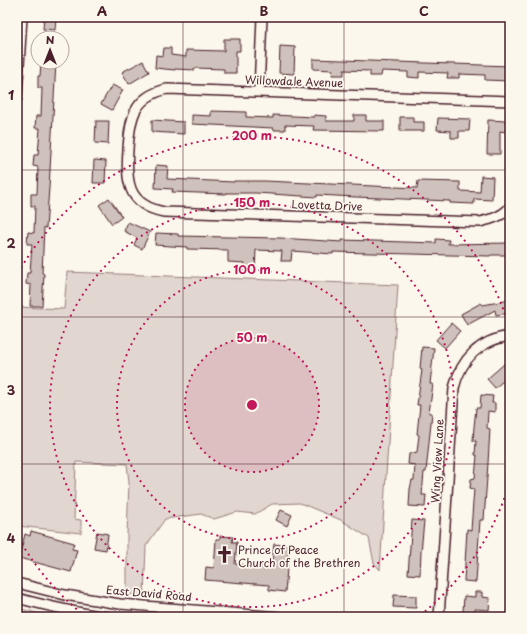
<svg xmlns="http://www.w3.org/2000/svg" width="527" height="634" font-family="'Playpen Sans',sans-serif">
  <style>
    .green { fill: #e2d7d0; stroke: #967b7e }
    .building { fill: #cfc2bc; stroke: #4a1f2b }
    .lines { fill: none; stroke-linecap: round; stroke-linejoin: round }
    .minor-casing { stroke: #4a1f2b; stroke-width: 12 }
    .minor { stroke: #fbf7ec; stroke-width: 9 }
    .grid { fill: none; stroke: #4a1f2b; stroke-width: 1; stroke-opacity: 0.55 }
    .ring { fill: none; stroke: #c2185b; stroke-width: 2; stroke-dasharray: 2 4 }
    .labels { text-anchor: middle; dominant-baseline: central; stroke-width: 3.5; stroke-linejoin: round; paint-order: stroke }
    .street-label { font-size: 11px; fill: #4a1f2b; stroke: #fbf7ec }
    .poi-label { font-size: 11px; fill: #4a1f2b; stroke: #fbf7ec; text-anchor: start }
    .centre { fill: #c2185b; stroke: #fbf7ec; stroke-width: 2 }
    .ring-label { font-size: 12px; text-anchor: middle; font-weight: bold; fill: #c2185b; stroke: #fbf7ec; stroke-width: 3.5; stroke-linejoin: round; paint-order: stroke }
    .neatline { fill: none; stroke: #4a1f2b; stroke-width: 1.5 }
    .grid-label { font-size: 13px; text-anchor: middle; font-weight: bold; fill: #4a1f2b }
  </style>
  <rect width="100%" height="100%" fill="#fbf7ec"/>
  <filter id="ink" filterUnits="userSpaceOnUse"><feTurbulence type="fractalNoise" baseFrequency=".025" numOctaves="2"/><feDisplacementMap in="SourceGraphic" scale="8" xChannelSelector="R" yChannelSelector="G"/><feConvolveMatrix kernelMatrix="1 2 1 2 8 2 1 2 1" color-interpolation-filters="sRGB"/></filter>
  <g filter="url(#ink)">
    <path class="green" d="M67,272l331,13 -18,285 -6,-7 -5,-25 -28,-18 -41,-17 -28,1 -17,10 -18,-2 -23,7 -13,-5 -36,5 -19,27 -2,50 -17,-2v-59l2,-53 -2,-18 -51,-2 -2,57 7,1v13l-63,-7 2,-18h-3v-201l47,2z
      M17,608l38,9h-38z"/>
    <path class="building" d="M44,17h12l-1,13 -12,-1z
      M224,39h16v12h-4v22h-12v-4l-29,-1v2l-20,-1v1l-20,-2 1,-13 7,1 1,-8h7v7l15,2v-7l38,1z
      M280,46l15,1 -1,27 -15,-1z
      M313,59l197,7v15l-25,-1v-5l-26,-1v4h-12l1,-5 -29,-1v6l-11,-1v-5l-26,-1 -1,5h-11v-5l-26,-1v5h-12l1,-5 -20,-1z
      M143,61l6,11 -20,12 -7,-12z
      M41,62h15l-7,126 -3,40 -2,-1 -2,46 2,1 -2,32h-12l1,-21 -5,-1 1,-11h3l2,-29h-5l1,-12 6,1 1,-27h-4v-12h6l1,-27 -5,-1 1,-11h4l2,-27h-5l1,-12h5l1,-28h-4v-12h2z
      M112,85l11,5 -11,20 -11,-6z
      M211,111l35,1v5l27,1v-3l41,2v-2l12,1v5h28v-6h12v6h18v10l-71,-1 1,-4 -29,-1v5h-12v-2l-81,-4v-9l19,1z
      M400,117h13v5h11v9h-24z
      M438,118l32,1 -1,12h-10v7h-8v-7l-14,-1z
      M152,120l32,2v12l-32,-2z
      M488,120l18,1v11l-6,-1v23h-13z
      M96,121h13l-1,23 -13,-1z
      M94,160l12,1 -1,22h-12z
      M156,165l12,1 -1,13 67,3v-1h31l152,7 1,-7 42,1v9l20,1 1,-16 12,1 -1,23 -18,-1v5l-24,-1v-2l-94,-4 -39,-2v2l-61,-4h-30v1l-54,-2 1,-3 -18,-1z
      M109,198l13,19 -10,7 -13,-19z
      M128,222l22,10 -8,17 -8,-4 3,-7 -13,-7z
      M156,233l22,1v2l102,2 62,4v-2l94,3v-4l13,1 -1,4 62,-1v12h-19l-1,1 -157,-4v2l-41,-3 -1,10h-10l1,-10 -26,-1 -1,23 -11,-1 1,-9 -17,-1v-12l-41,-1v-2l-32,-2z
      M510,300v13l-14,2 -1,-5 -28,15 -6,-11 20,-11 2,2z
      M451,323l9,8 -15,17 -9,-8z
      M422,347l12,1 -4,36h3l-4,29h3l-6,59h-2l-2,23h4l-1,12 -16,-1 1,-17 2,-9h2l1,-15 -7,-1 1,-10 8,-2 2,-17 -2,-1 3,-29h-3l5,-35 -2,-1z
      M504,364l6,7v4l-15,13 -8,-9z
      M481,395l12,1 -1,7h3v9l-7,-1 -1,17 3,1 -2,34 -4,57h-4l-4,62 -12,-1 3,-52 4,1 3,-41 -4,-1 1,-9 4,-1 2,-23h-2l1,-14h-3l1,-14 2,-19h4z
      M281,510l11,5 -5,11 -11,-6z
      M412,520l12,1 -3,31 -1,23 -12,-1z
      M31,531l43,12 -2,6 5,1 -6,22 -52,-14 6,-24 5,2z
      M97,532l11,2 -2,16 -12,-2z
      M220,536l13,1 -1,5h5l-2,22 36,4 3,-24 15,2 -4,46 -16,-2v-5l-64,-5 1,-13 8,1 2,-29h4z
      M475,592h7v5l8,1 -1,12 -14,-1v4l-12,-1 1,-16 11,1z
      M394,595l22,1v12l-23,-1z"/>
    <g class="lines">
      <defs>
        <path id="minor" d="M259,92l3,-75
          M17,98l5,-81
          M510,101l-343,-12c-34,8 -37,30 -39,60 -2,32 -1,56 36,63l316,10c12,-3 23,-6 30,-15
          M17,583l48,12 55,9 160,13
          M17,598c30,8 61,15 92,19
          M167,613l10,1 6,3
          M439,617l15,-229c7,-29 26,-48 56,-52"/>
      </defs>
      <use href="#minor" class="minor-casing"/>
      <use href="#minor" class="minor"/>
    </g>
  </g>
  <path class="grid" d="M183,17v600M344,17v600M17,170h493M17,317h493M17,464h493"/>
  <circle cx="252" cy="405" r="67" fill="#c2185b" fill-opacity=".12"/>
  <g class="ring">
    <circle cx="252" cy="405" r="67"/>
    <circle cx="252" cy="405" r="135"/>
    <circle cx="252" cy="405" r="202"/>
    <path d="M510 481A269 269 0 0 1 418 617M86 617A269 269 0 0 1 18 537M18 273A269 269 0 0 1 510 329"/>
  </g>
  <defs>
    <symbol id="church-bare" viewBox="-9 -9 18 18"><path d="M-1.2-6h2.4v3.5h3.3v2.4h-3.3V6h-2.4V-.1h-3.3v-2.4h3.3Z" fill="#4a1f2b" stroke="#fbf7ec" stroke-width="2.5" paint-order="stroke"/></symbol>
  </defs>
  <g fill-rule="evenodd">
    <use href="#church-bare" x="212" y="542" width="25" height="25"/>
  </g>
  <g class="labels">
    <g class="street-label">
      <text transform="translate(294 81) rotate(2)">Willowdale Avenue</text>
      <text transform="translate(327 205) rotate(2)">Lovetta Drive</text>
      <text transform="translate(437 461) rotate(-87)">Wing View Lane</text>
      <text transform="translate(149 593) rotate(5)">East David Road</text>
    </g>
    <g class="poi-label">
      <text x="238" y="549">Prince of Peace<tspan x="238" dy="13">Church of the Brethren</tspan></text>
    </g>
  </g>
  <circle cx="252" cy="405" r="6" class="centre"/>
  <g class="ring-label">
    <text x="252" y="140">200 m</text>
    <text x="252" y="207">150 m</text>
    <text x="252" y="274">100 m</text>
    <text x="252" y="342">50 m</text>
  </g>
  <rect width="527" height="634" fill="none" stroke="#fbf7ec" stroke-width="44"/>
  <g transform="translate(50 50)"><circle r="19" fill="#fbf7ec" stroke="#b4a19f"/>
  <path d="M0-3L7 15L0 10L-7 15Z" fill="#4a1f2b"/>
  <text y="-6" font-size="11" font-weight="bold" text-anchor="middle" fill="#4a1f2b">N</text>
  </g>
  <rect x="22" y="22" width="483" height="590" class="neatline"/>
  <g class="grid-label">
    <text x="102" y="16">A</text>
    <text x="264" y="16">B</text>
    <text x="424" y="16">C</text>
    <text x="11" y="100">1</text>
    <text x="11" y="248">2</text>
    <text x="11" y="395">3</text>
    <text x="11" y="543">4</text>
  </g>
</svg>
